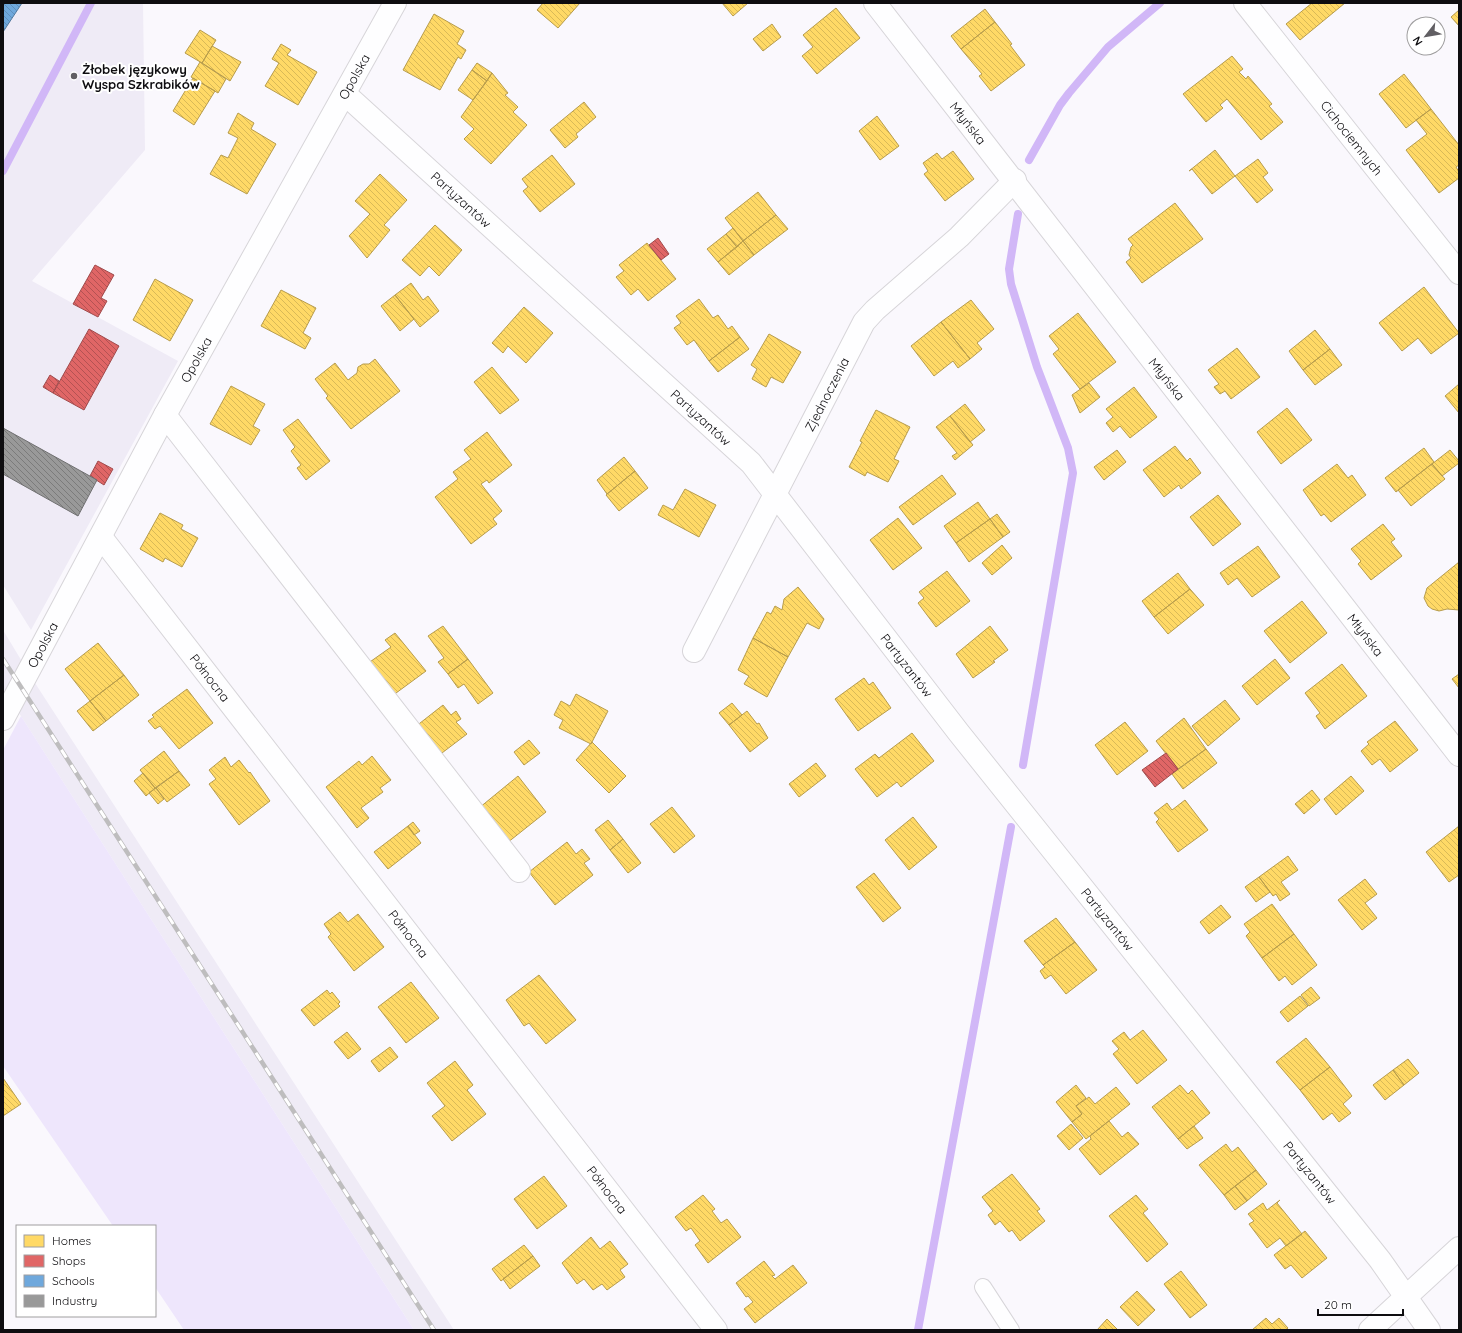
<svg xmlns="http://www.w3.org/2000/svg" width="1462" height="1333" font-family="Quicksand,sans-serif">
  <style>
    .built { fill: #efebf6 }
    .green { fill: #eee6fc }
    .homes { fill: url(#homes-back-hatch); stroke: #b79c4c }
    .shops { fill: url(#shops-back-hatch); stroke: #a14b4c }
    .schools { fill: url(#schools-back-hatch); stroke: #527a9f }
    .industry { fill: url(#industry-back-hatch); stroke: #6f6f70 }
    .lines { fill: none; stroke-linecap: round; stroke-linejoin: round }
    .stream { stroke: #d1b7f7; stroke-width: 8 }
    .service-casing { stroke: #d7d5d9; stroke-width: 18 }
    .minor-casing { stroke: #d7d5d9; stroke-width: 24 }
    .tertiary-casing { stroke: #d7d5d9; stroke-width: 24 }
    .service { stroke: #fefeff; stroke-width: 16 }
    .minor { stroke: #fefeff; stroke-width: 22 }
    .tertiary { stroke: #fefeff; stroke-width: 22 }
    .rail-casing { stroke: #bebdbe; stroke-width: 4.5 }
    .rail { stroke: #fff; stroke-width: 3; stroke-dasharray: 9; stroke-linecap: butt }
    .poi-dot { fill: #615f63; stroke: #fff; stroke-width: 1.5 }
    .labels { text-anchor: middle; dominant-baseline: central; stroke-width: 4; stroke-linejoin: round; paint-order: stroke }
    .poi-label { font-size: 13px; font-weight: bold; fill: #0e0d10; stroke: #fff; text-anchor: start }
    .street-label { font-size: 13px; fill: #0e0d10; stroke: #fff }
  </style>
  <defs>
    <pattern id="homes-back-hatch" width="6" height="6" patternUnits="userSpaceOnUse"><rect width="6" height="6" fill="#ffd966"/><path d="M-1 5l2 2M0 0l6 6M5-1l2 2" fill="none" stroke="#d9b957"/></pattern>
    <pattern id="shops-back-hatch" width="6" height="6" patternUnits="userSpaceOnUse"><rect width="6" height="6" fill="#e06666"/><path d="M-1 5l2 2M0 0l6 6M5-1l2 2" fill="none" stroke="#b45253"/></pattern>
    <pattern id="schools-back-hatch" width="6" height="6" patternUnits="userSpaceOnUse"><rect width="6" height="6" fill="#6fa8dc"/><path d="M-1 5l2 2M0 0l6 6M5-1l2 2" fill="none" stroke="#5f8fbc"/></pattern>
    <pattern id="industry-back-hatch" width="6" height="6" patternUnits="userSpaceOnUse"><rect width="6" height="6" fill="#999"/><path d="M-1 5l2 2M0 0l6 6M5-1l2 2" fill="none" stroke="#7b7b7b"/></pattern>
  </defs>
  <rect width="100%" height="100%" fill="#faf8fd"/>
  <path class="built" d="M3,3h140l2,147 -113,131 146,80 -147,269 -28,-45z
    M3,630l32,53 419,647h-40l-411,-642z"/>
  <path class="green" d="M21,716l393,614h-230l-29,-43v-61h-42l-110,-160v-316z"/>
  <path class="homes" d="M543,3h37l-22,25 -21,-18z
    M722,3h26l-15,13z
    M1312,3h33l-45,37 -14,-16z
    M836,8l24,30 -43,36 -15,-18 11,-9 -10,-12z
    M985,9l10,13 -34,27 -10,-13z
    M1459,10v16l-8,-9z
    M434,14l30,17 -7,13 9,6 -5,9 -3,-2 -18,33 -37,-20z
    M995,22l17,22 -2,1 15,20 -34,26 -12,-15 3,-2 -21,-25z
    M772,24l9,13 -18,14 -10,-12z
    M200,30l16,10 -14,23 -17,-10z
    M281,44l10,6 -4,5 30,17 -19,33 -33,-19 14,-23 -7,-4z
    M212,46l29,16 -11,19 -28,-18z
    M1232,56l11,13 -4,3 7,7 2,-3 24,28 -3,2 14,16 -22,18 -34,-41 -7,6 3,3 -17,14 -23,-28z
    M200,62l26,17 -8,14 -27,-16z
    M477,63l15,10 -5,8 -15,-11z
    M472,70l15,11 -14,19 -15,-10z
    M492,73l16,20 -3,2 13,12 -5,5 14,13 -36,39 -27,-25 10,-10 -13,-12z
    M1404,74l27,35 -25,19 -27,-34z
    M193,78l22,13 -21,34 -21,-14z
    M584,102l12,15 -20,17 2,3 -13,11 -15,-18z
    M1431,109l28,36v20l-3,2 3,5v6l-20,15 -33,-43 21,-16 -11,-14z
    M238,113l16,10 -3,6 25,15 -29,50 -37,-20 11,-19 7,3 10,-20 -10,-5z
    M877,116l22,30 -19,14 -21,-29z
    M1215,150l20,26 -23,18 -20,-25 -3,2z
    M953,151l21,28 -29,22 -21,-27 4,-3 -5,-8 14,-10 5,6z
    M552,155l23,29 -35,28 -17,-21 5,-4 -6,-8z
    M1258,159l10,14 -5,4 10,13 -16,13 -22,-27z
    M380,174l27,26 -23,25 6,5 -23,28 -18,-22 21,-22 -15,-13z
    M758,192l18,23 -33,26 -18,-23z
    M1175,203l28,36 -61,44 -16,-21 5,-4 -2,-3 2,-8 2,-2 -5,-6z
    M776,215l12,14 -34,26 -11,-14z
    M435,225l27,25 -23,26 -10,-10 -9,10 -18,-16z
    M733,228l10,13 -6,6 -11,-13z
    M726,234l11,13 -19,15 -11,-13z
    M743,241l11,14 -25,20 -11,-13z
    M647,243l29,36 -28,22 -10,-12 -7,6 -15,-18 8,-6 -5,-6z
    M155,279l38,21 -23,41 -37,-21z
    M411,283l12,17 5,-4 11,15 -19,16 -25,-32z
    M1424,287l35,46 -28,21 -13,-16 -16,13 -23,-28z
    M281,290l35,18 -13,25 8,5 -6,11 -44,-23z
    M395,295l19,24 -14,12 -19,-25z
    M699,299l14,19 5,-3 10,14 4,-3 8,11 -31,24 -15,-21 -7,5 -13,-17 7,-5 -5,-7z
    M971,300l23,29 -17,14 5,6 -12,10 -29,-37z
    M524,307l29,26 -27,30 -18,-17 -5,7 -11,-10z
    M1078,313l38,49 -36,27 -27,-35 6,-5 -10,-13z
    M941,322l29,37 -12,9 -5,-7 -19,15 -23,-30z
    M1315,330l15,19 -27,21 -14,-19z
    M769,334l32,18 -18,31 -12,-6 -5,10 -14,-8 5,-10 -6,-4z
    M740,337l9,12 -31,23 -9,-11z
    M1237,348l23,29 -29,22 -6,-8 -5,3 -6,-7 5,-3 -11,-14z
    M1330,349l12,16 -27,20 -12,-15z
    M375,359l25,32 -49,38 -25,-31 2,-2 -13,-17 20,-16 13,17 9,-7 1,-6 5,-3h6z
    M492,367l27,33 -19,14 -26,-32z
    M1089,383l11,14 -20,16 -8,-18z
    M1459,384v29l-14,-17z
    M231,386l34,18 -12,22 7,4 -9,15 -41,-21z
    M1134,387l23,30 -27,21 -10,-12 -7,6 -7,-9 7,-6 -7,-8z
    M965,404l20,26 -15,12 -20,-26z
    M1287,408l25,32 -31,24 -24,-32z
    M876,410l34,17 -16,32 5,2 -11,21 -21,-10 -2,4 -16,-9 13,-25 -2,-1z
    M950,416l23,29 -18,15 -3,-4 5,-3 -21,-26z
    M298,419l32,42 -24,19 -9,-12 4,-3 -10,-14 4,-4 -12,-17z
    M487,432l25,33 -23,18 -2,-3 -6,4 21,27 -9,8 4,5 -26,20 -36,-47 23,-18 -5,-7 18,-13 -7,-9z
    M1175,446l12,15 3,-3 11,15 -20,16 -2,-4 -15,12 -21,-27z
    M1424,448l10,14 -38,30 -11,-14z
    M1117,450l9,12 -22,18 -10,-13z
    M1450,450l9,11v2l-17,13 -10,-12z
    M624,457l11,14 -28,23 -10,-14z
    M1337,464l11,14 4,-3 14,20 -35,27 -7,-8 -3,2 -18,-26z
    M1432,464l13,15 -34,27 -13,-16z
    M635,471l13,17 -29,23 -13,-16z
    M942,475l14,19 -43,31 -14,-18z
    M685,489l31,16 -17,32 -41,-22 5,-10 10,5z
    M1218,495l23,29 -28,22 -23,-29z
    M978,502l12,17 -34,24 -12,-17z
    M160,513l23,12 -2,4 17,9 -16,29 -17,-9 -2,4 -23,-13z
    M997,514l13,18 -7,5 -13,-18z
    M898,518l24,30 -29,22 -23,-30z
    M990,519l13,18 -34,25 -13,-19z
    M1383,524l12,15 -4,3 11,14 -31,24 -13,-16 3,-3 -10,-12z
    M1002,545l10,13 -20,17 -10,-12z
    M1258,546l22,31 -28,20 -15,-19 -9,7 -8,-12z
    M1459,562v48l-12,-1 -8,2 -7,-2 -4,-3 -4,-8 3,-10z
    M947,571l23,30 -34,26 -18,-24 6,-5 -5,-6z
    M1178,573l12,16 -36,28 -12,-16z
    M798,587l26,32 -5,10 -12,-6 -19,34 -35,-19 14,-26 4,2 4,-8 7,4 2,-11z
    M1190,589l14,16 -36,29 -14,-17z
    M1302,601l25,32 -37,30 -26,-32z
    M443,626l25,33 -20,15 -10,-12 6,-4 -16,-22z
    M990,626l18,24 -15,11 2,1 -22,16 -17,-24z
    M395,633l31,38 -34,25 -25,-32 24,-17 -6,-7z
    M753,638l35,19 -21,40 -23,-13 5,-8 -11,-6z
    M98,643l26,32 -34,26 -25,-32z
    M468,659l25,34 -15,11 -14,-20 -6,4 -10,-14z
    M1275,659l15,19 -33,27 -15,-19z
    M1342,664l25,32 -42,33 -9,-13 4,-3 -15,-20z
    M1459,674v14l-7,-9z
    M124,675l15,20 -33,26 -16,-20z
    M864,678l5,7 4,-3 18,26 -33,23 -23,-32z
    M187,689l26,34 -34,26 -19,-23 -5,3 -7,-8 6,-4 -2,-2z
    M576,694l32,17 -17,33 -32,-16 4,-8 -9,-5 7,-14 9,5z
    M1225,700l15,19 -32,27 -16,-20z
    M90,701l16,20 -13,10 -16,-20z
    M732,703l10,12 -13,10 -10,-12z
    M443,705l8,10 5,-4 5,8 -5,3 11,12 -29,22 -23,-29z
    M747,711l10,13 2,-1 9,15 -18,14 -21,-27z
    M1184,718l22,31 -28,20 -22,-28z
    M1395,721l23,29 -28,22 -10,-13 -8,6 -11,-14 8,-7 -2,-2z
    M1125,722l23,29 -31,24 -22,-30z
    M912,733l22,28 -33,26 -4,-5 -20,15 -22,-28 20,-15 4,4z
    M529,740l11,13 -16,12 -10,-13z
    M592,742l34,34 -17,17 -33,-33z
    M1206,749l11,14 -34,26 -11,-15z
    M164,751l15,20 -24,17 -15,-18z
    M372,756l19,24 -11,8 3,4 -22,16 8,10 -12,10 -31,-41 33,-26 3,4z
    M225,757l6,10 8,-7 10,13 1,-1 20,29 -31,24 -30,-41 7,-5 -7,-9z
    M816,763l10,13 -27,21 -10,-13z
    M179,771l11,14 -23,17 -11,-14z
    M143,773l12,15 -9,8 -12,-15z
    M518,776l28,36 -39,31 -28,-35z
    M1351,776l13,15 -28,24 -12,-16z
    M156,788l8,11 -6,5 -9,-11z
    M1312,790l8,10 -16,14 -9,-10z
    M1185,800l23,30 -30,22 -22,-30 3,-3 -5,-6 13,-10 5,7z
    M672,807l23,29 -21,17 -24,-29z
    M913,817l24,30 -28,23 -24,-30z
    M608,820l15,19 -13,11 -15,-20z
    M413,822l7,9 -6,4 -6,-9z
    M408,826l13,17 -33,26 -14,-17z
    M1459,826v49l-10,7 -23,-30z
    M623,839l18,24 -13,10 -18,-23z
    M567,842l9,12 6,-5 8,10 -6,4 9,12 -38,30 -26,-33z
    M1288,856l10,14 -17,12 9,12 -10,7 -4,-7 -3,2 -14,-19z
    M874,873l27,35 -18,14 -27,-35z
    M1259,877l11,15 -14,10 -11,-15z
    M1365,879l12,15 -12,9 12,15 -15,12 -24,-30z
    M1272,904l22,30 -32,24 -16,-22 4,-4 -6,-8z
    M1221,905l10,12 -22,17 -9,-12z
    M340,912l8,10 10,-8 26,33 -30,24 -26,-34 3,-3 -7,-10z
    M1056,918l19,24 -32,23 -19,-24z
    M1294,934l23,31 -25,20 -7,-9 -6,5 -17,-23z
    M1075,942l22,28 -31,24 -15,-19 -6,4 -5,-8 5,-4 -2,-2z
    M539,975l37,45 -30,24 -17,-21 -5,3 -18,-26z
    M411,982l28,36 -33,25 -28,-36z
    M1311,987l9,11 -11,8 -8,-11z
    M327,990l3,4 2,-2 8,10 -2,2 2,2 -26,20 -13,-16z
    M1300,996l8,10 -20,16 -8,-10z
    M1143,1030l24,30 -30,24 -24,-30 6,-5 -7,-8 12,-9 6,8z
    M347,1032l14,17 -13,10 -14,-17z
    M1306,1038l24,29 -30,23 -24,-28z
    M390,1047l8,10 -19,15 -8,-11z
    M1408,1059l11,14 -15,12 -11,-15z
    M455,1061l18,24 -6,5 19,24 -34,27 -20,-25 13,-10 -18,-23z
    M1330,1067l22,29 -9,8 8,9 -12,9 -7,-9 -9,7 -23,-30z
    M1393,1070l11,15 -19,15 -12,-15z
    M3,1078l18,26 -18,12z
    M1076,1085l10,13 -10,8 6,8 -10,8 -16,-20z
    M1180,1085l8,9 4,-4 18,23 -32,26 -26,-32z
    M1116,1087l14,17 -44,35 -14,-17 10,-8 -6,-8 13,-9 6,7z
    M1109,1121l13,16 6,-5 11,12 -39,31 -21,-26 12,-10 -1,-3z
    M1071,1124l12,14 -14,12 -12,-14z
    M1194,1126l9,12 -16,11 -9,-10z
    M1226,1144l6,8 6,-5 18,23 -32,25 -25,-30z
    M1256,1170l11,14 -20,17 -12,-15z
    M1012,1174l28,35 -3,2 8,10 -25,20 -8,-11 -3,2 -9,-11 -5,4 -7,-10 5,-4 -11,-14z
    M544,1176l23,30 -30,23 -23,-30z
    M1235,1186l12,15 -12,9 -11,-15z
    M703,1195l12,14 -3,2 9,12 6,-4 14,18 -33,26 -13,-18 5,-4 -9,-13 -5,3 -11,-14z
    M1136,1195l12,14 -5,4 25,31 -21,18 -38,-46z
    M1280,1200l-3,3 25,31 -16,12 -6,-8 -13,10 -18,-24 5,-3 -6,-7 15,-11 4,7z
    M1305,1231l22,27 -25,20 -11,-13 -6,4 -11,-14z
    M591,1237l9,12 10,-8 18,23 -8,6 5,7 -18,13 -5,-6 -9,6 -9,-11 -7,5 -15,-21z
    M524,1245l9,11 -32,25 -9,-12z
    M533,1256l7,10 -30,23 -7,-10z
    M764,1261l11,14 -3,1 3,3 18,-14 14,18 -52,40 -11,-14 9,-7 -5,-6 -2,1 -10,-14z
    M1181,1271l26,34 -17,13 -26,-34z
    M1137,1291l18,19 -17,16 -18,-19z
    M1266,1318l6,6 7,-6 9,10 -2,2h-34z
    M1107,1319l11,11h-21z"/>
  <path class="shops" d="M658,238l11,16 -8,6 -12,-15z
    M95,265l19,10 -13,23 6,3 -9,16 -25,-13z
    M89,329l30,17 -35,64 -31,-17z
    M50,375l9,6 -6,12 -10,-6z
    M98,461l15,8 -9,16 -14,-9z
    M1166,753l12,16 -23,18 -13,-17z"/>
  <path class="schools" d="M3,3h19l-19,29z"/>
  <path class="industry" d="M3,428l94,52 -19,36 -75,-42z"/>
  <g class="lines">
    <path class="stream" d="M1029,160l31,-55 9,-12 39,-46 52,-44
      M3,171l88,-168
      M1018,214l-9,55 2,15 26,83 31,81 5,25 -50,292
      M918,1330l93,-503"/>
    <defs>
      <path id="service" d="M983,1287l28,43"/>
      <g id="minor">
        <path id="s1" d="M875,3l584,752"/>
        <path id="s2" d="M1245,3l214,270"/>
        <path id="s3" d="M345,94l406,369 208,270 421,527 49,70"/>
        <path d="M165,415l354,456"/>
        <path id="s4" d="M101,537l615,793"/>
        <path id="s5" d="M694,651l170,-329 11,-12 84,-73 56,-57"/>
        <path id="s6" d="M3,719l162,-304 230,-412"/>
      </g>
      <path id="tertiary" d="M1370,1330l89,-82"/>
    </defs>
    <use href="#service" class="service-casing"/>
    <use href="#minor" class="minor-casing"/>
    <use href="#tertiary" class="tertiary-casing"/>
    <use href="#service" class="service"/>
    <use href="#minor" class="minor"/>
    <use href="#tertiary" class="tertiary"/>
    <defs>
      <path id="rail" d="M3,659l431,671"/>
    </defs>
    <use href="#rail" class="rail-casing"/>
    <use href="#rail" class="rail"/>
  </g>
  <circle class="poi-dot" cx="74" cy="76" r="4"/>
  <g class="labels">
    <g class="poi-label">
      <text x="82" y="69">Żłobek językowy<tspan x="82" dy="15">Wyspa Szkrabików</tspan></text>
    </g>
    <g class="street-label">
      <text stroke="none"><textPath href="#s6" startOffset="732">Opolska</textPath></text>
      <text stroke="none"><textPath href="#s1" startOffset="152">Młyńska</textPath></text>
      <text stroke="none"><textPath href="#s2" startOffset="172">Cichociemnych</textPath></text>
      <text stroke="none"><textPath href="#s3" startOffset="157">Partyzantów</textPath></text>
      <text stroke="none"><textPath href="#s6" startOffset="408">Opolska</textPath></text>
      <text stroke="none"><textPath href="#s1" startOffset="476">Młyńska</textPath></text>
      <text stroke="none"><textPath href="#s5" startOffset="289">Zjednoczenia</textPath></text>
      <text stroke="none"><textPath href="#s3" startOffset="481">Partyzantów</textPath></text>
      <text stroke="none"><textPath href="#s1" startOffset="800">Młyńska</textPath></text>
      <text stroke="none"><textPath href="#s6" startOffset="84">Opolska</textPath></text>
      <text stroke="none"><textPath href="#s3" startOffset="804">Partyzantów</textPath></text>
      <text stroke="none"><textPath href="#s4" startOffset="178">Północna</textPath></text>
      <text stroke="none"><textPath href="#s3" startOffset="1128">Partyzantów</textPath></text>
      <text stroke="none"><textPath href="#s4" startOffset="502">Północna</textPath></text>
      <text stroke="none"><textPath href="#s3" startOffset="1452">Partyzantów</textPath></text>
      <text stroke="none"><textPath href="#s4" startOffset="826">Północna</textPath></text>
    </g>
  </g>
  <rect width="1462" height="1333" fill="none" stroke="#0e0d10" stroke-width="8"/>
  <rect x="16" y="1225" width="140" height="92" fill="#ffffff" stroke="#9f9e9f"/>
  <rect x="24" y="1235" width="20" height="12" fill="#ffd966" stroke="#9f9e9f"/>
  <text x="52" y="1245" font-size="12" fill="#0e0d10">Homes</text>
  <rect x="24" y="1255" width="20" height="12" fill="#e06666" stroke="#9f9e9f"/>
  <text x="52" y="1265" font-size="12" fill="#0e0d10">Shops</text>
  <rect x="24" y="1275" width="20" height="12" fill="#6fa8dc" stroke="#9f9e9f"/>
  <text x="52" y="1285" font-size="12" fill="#0e0d10">Schools</text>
  <rect x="24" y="1295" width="20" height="12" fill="#999999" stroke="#9f9e9f"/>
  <text x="52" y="1305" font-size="12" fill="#0e0d10">Industry</text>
  <g transform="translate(1426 36) rotate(239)"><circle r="19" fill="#ffffff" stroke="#9f9e9f"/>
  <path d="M0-3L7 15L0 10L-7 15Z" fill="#615f63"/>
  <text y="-6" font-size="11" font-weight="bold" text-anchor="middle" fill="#0e0d10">N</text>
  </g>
  <path d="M1318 1309v6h85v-6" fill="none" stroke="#0e0d10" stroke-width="2"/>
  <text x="1324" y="1309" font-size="12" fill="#0e0d10" stroke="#ffffff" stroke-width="3" paint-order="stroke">20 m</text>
</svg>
